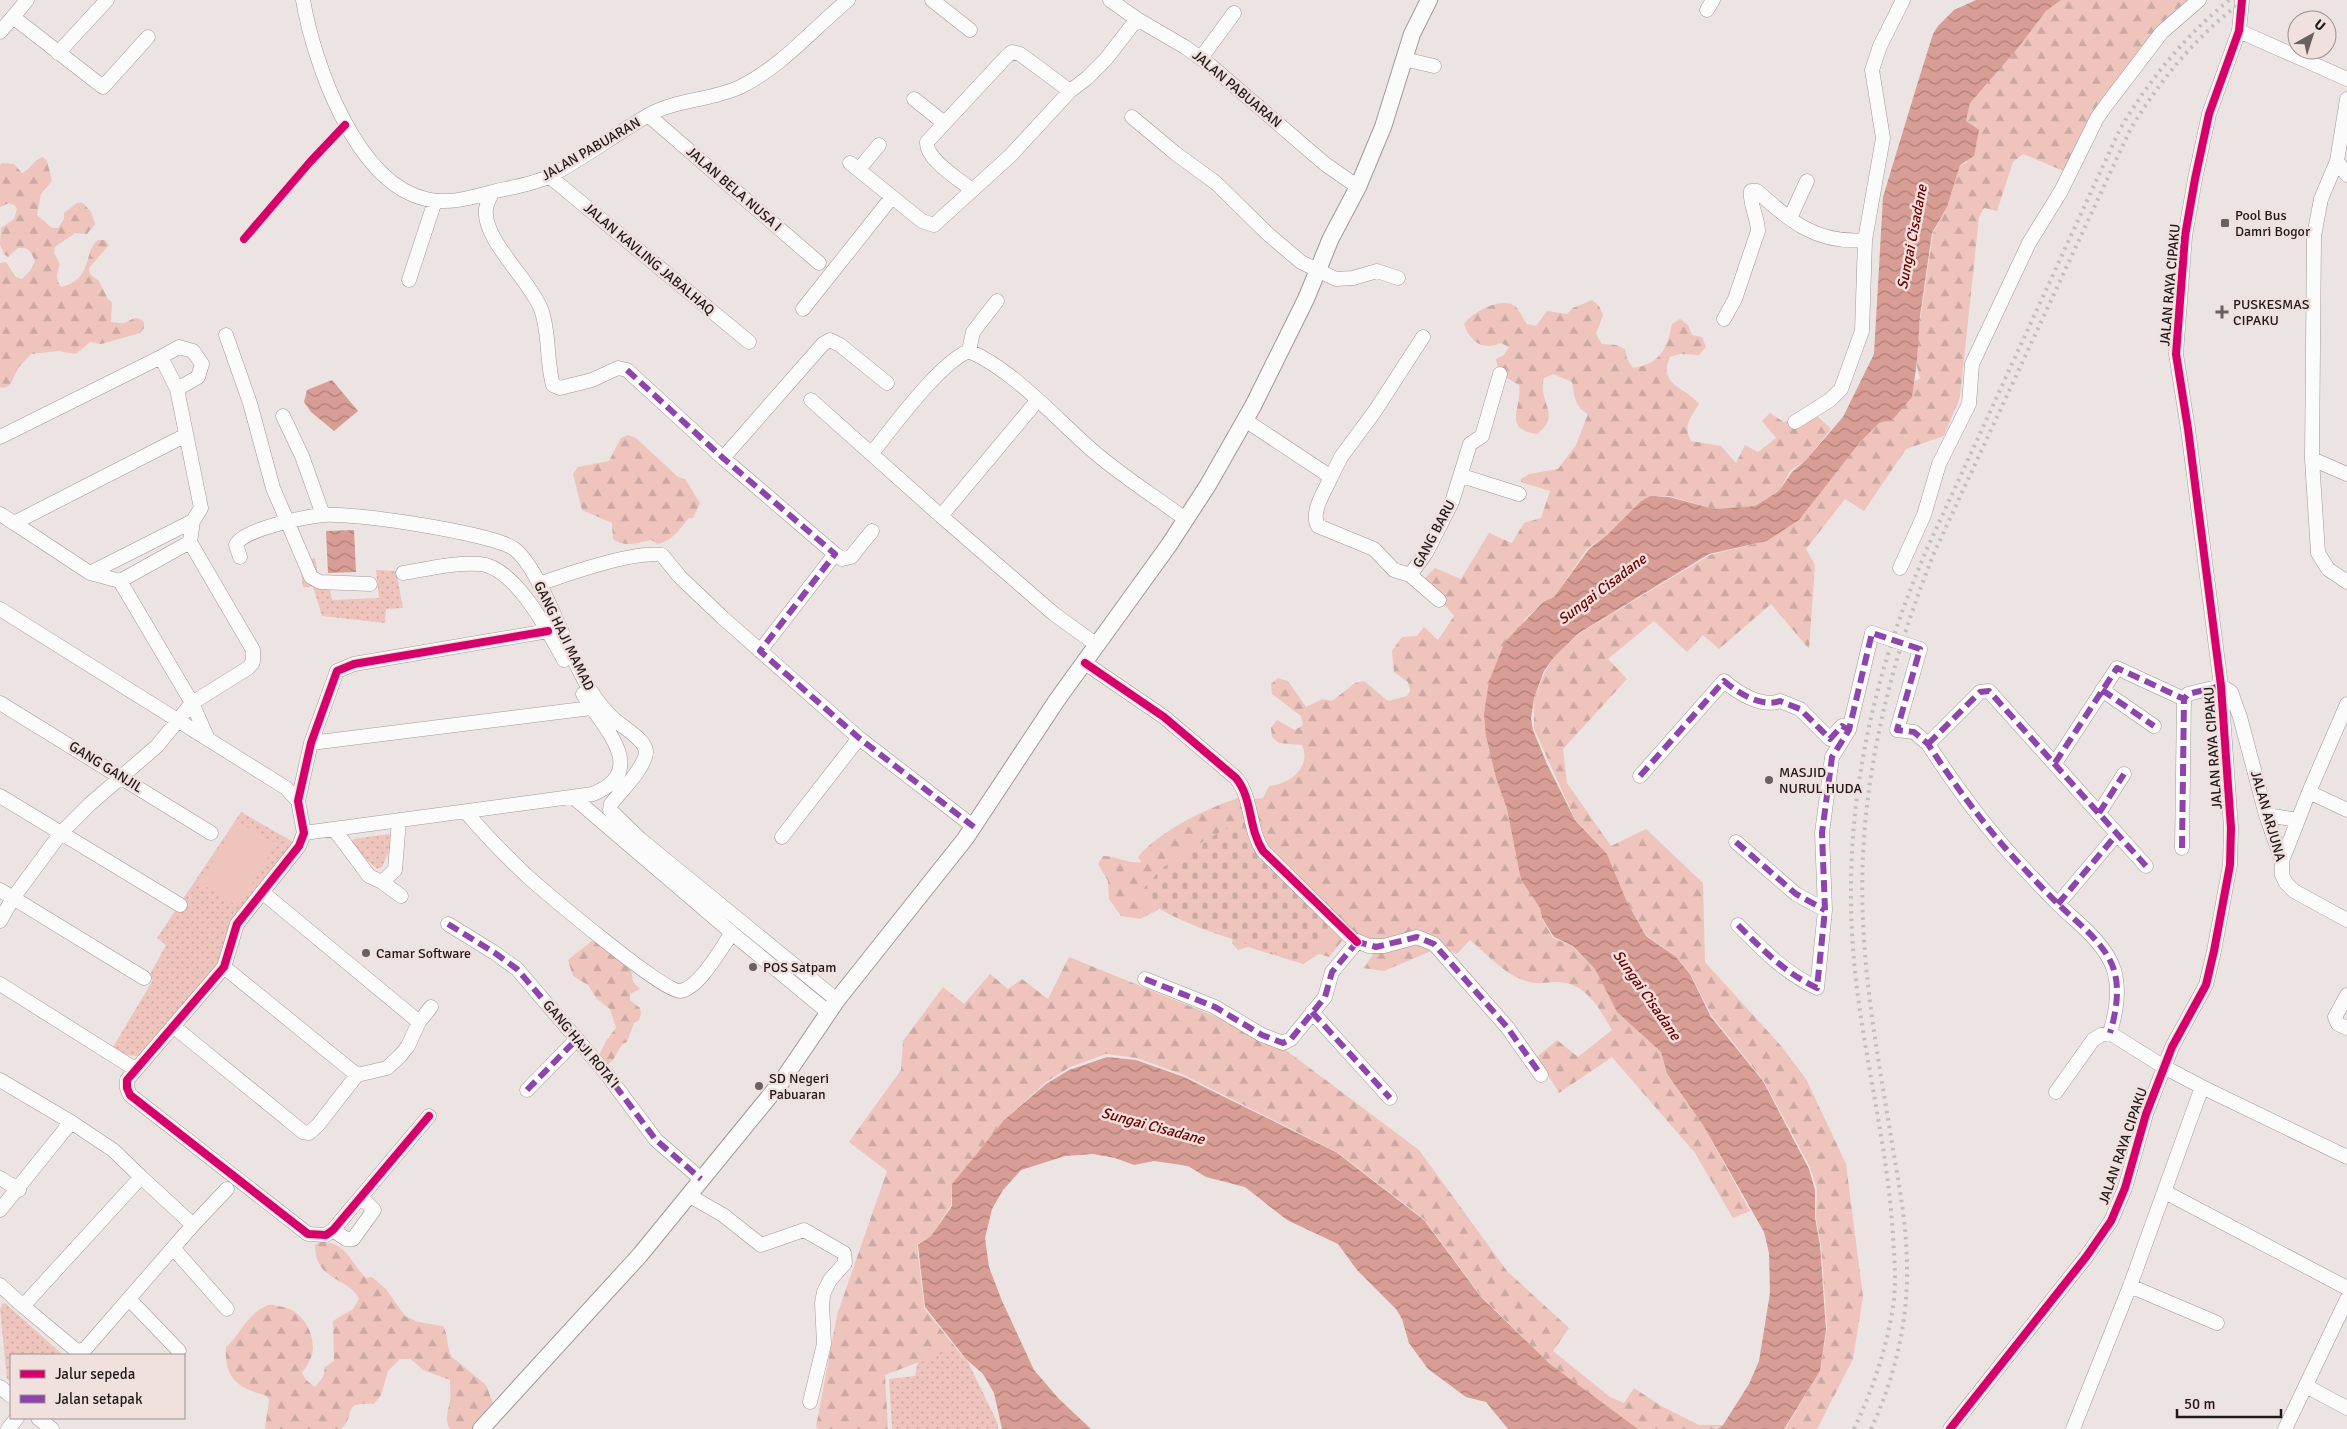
<svg xmlns="http://www.w3.org/2000/svg" width="2347" height="1429" font-family="Signika,sans-serif">
  <style>
    .grass { fill: url(#grass-dots) }
    .forest { fill: url(#forest-firs) }
    .cemetery { fill: url(#cemetery-stones) }
    .garden { fill: #eec4bd }
    .water { fill: url(#water-waves) }
    .lines { fill: none; stroke-linecap: round; stroke-linejoin: round }
    .minor-casing { stroke: #9f9997; stroke-width: 15 }
    .major-casing { stroke: #9f9997; stroke-width: 18 }
    .minor { stroke: #fcfbfb; stroke-width: 14 }
    .major { stroke: #fcfbfb; stroke-width: 16 }
    .rail { stroke: #c1bfbd; stroke-width: 4; stroke-dasharray: 2.5 5; stroke-linecap: butt }
    .minor-bridge-casing { stroke: #9f9997; stroke-width: 15; stroke-linecap: butt }
    .minor-bridge { stroke: #fcfbfb; stroke-width: 14 }
    .quiet { stroke: #8e44ad; stroke-width: 6; stroke-dasharray: 12 6; stroke-linecap: butt }
    .cycleway-casing { stroke: #f0e0de; stroke-width: 11 }
    .cycleway { stroke: #d6006c; stroke-width: 8 }
    .poi-dot { fill: #67615f; stroke: #f0e0de; stroke-width: 2 }
    .labels { text-anchor: middle; dominant-baseline: central; stroke-width: 5; stroke-linejoin: round; paint-order: stroke }
    .street-label { font-size: 14px; fill: #1f1a19; stroke: #f0e0de }
    .poi-label { font-size: 14px; fill: #1f1a19; stroke: #f0e0de; text-anchor: start }
    .water-label { font-size: 15px; font-style: italic; fill: #6a0201; stroke: #f0e0de }
  </style>
  <defs>
    <pattern id="grass-dots" width="8" height="8" patternUnits="userSpaceOnUse" patternTransform="scale(1.25)"><rect width="8" height="8" fill="#eec4bd"/><path d="M2 2h.1M6 6h.1" fill="none" stroke="#cca8a2" stroke-width="1.8" stroke-linecap="round"/></pattern>
    <pattern id="forest-firs" width="22" height="20" patternUnits="userSpaceOnUse" patternTransform="scale(1.25)"><rect width="22" height="20" fill="#eec4bd"/><path d="M5 1l3.5 6h-7zM16 11l3.5 6h-7z" fill="#cca8a2"/></pattern>
    <pattern id="cemetery-stones" width="16" height="16" patternUnits="userSpaceOnUse" patternTransform="scale(1.25)"><rect width="16" height="16" fill="#eec4bd"/><path d="M2 7V4a2 2 0 0 1 4 0v3zM10 15v-3a2 2 0 0 1 4 0v3z" fill="#cca8a2"/></pattern>
    <pattern id="water-waves" width="16" height="10" patternUnits="userSpaceOnUse" patternTransform="scale(1.25)"><rect width="16" height="10" fill="#d89d94"/><path d="M0 5q4-4 8 0t8 0" fill="none" stroke="#af7f78"/></pattern>
  </defs>
  <rect width="100%" height="100%" fill="#ece4e2"/>
  <path class="grass" d="M315,558l6,32 9,-1 2,11 47,-2 -3,-28 20,1 7,37 -17,1 -1,14 -63,-7 -9,-29h-10l-3,-25z
    M241,812l54,31 -63,87 -18,42 -76,84 -13,-1 -12,-8 40,-67 -4,-4 17,-31 -9,-7z
    M388,834l7,4 -13,29 -5,2 -28,-25 5,-5z
    M5,1303l58,52h-52v28l-4,-5 -7,-69 2,-5z
    M927,1317l41,45 30,62v5h-106l-3,-50 26,-3z"/>
  <path class="forest" d="M2061,0h135l-28,21 -102,151 -43,-18 -10,8 -16,49 -13,-3 -5,9 -19,180 -16,39 -38,13 -42,62 -19,-12 -39,50 9,16 -6,84 -38,-45 -52,45 -16,-14 -16,17 -33,-31 -46,38 19,20 -64,70 4,34 44,63 35,-17 57,54 2,79 77,85 24,32 40,85 17,133 -10,62 -36,70h-32l35,-58 7,-42 -6,-84 -5,-27 1,-29 -7,-22 -46,-86 -52,-65 -22,-43 -14,-16 -30,-22 -19,-33 -20,-48 -32,-35 -41,-90v-31l11,-26 9,-15 26,-24 130,-78 57,-14 32,-21 62,-79 53,-60 6,-2 -3,-13 1,-32 15,-101 14,-26 13,-42 7,-2 -1,-42 4,-18 48,-55 28,-37z
    M43,157l4,4 5,20 -11,13 -4,21 15,13h6l6,-9v-6l13,-10h6l8,9 4,12 -8,10 -12,-1 -20,14 -1,6 6,11c-3,9 -5,15 1,23 33,-8 22,-36 37,-47h7l4,5 -20,23 1,6 9,7 9,18 4,3 -1,20c3,0 10,2 13,1 9,-3 11,-9 20,-1v6l-4,5 -39,11 -11,-2 -14,12 -17,-3 -28,3 -13,14 -8,17 -6,3 -4,-1v-124l6,-1 10,15 6,2 8,-8 5,-10c-4,-9 -6,-14 -17,-13l-10,9 -4,-3 -4,-10 1,-16 13,-9 3,-10 -3,-4 -5,-2 -9,4v-42l2,-2 12,1 8,9c9,-4 12,-14 21,-16z
    M1592,300l7,6 4,9 -7,19 6,10 14,1 9,4 2,10 6,9c27,-4 34,-19 39,-44l8,-5 8,6 4,10 10,2 4,10 -7,8 -19,-1 -10,3c-13,28 15,30 29,47 -9,14 -16,22 -8,37l30,5 15,17 9,-18 13,7 18,-14 -14,-17 8,-8 14,9 31,-8 16,15 -25,31 -16,11 -11,20 -24,15 -41,3 -45,-13h-19l-9,5 -33,33 -21,15 -33,48 -11,5 -19,18 -38,115 10,43 11,31 14,71 19,28 2,11 11,19 19,8 23,23 22,43 44,40 6,23 36,50 47,86 -17,7 -38,-65 -83,-96 -53,36 -22,-36 20,-17 21,17 34,-27c-13,-22 -26,-48 -56,-48 -10,0 -19,3 -30,-1 -21,-6 -39,-27 -56,-41l-13,14 -16,-7 -57,24 -21,-3 10,-13 -27,-19 -17,21 -10,-3 -16,10 -55,-17 -10,3 -6,-7 2,-9 -77,-36 1,12 -18,9 -19,-3 -12,-17 -1,-18 -10,-17 5,-8c14,0 24,8 38,6l-3,-5c23,-28 75,-52 110,-62l4,4 11,-1 6,-12c21,-2 43,-19 33,-41l-23,-2 -7,-6 -1,-9 6,-8 18,10 8,-5 -2,-9 -29,-22 -1,-10 7,-6 10,3 18,26 16,-8 10,2 23,-18 9,-2 24,20 19,-5 3,-5 -2,-9 -14,-10 -2,-21 10,-14 15,-1 7,-9 14,13 16,-24 -30,-37 11,-11 26,11 28,-46 23,10 12,-20 17,-5 9,-27 -29,-9v-3l8,-5 29,-5 18,-24 12,-31c-13,-7 -14,-18 -16,-32l-19,-8 -9,4c-7,25 19,36 -7,56 -36,-5 -14,-28 -18,-49 -12,-7 -21,-11 -23,-26l8,-4 5,-8 -8,-4c-18,8 -31,-1 -37,-19 8,-12 39,-29 52,-17 4,4 7,12 11,17l9,2 11,-15 20,3 6,-6z
    M628,435l8,3 42,39 7,2 15,24 -7,15h-4c-10,12 -16,22 -31,26l-7,-4c-14,3 -26,8 -38,-1l-1,-16 -30,-13 -9,-36 5,-7 31,-6 12,-23z
    M593,940c11,11 25,13 37,23l3,19 7,7 -10,5v6l10,8 1,6 -2,6 -5,3 -7,19 -5,2 -9,16 -9,8 -9,-4 11,-23 10,-13 -6,-19 -13,-10 -9,-14 -15,-9 -5,-16z
    M1069,957l202,82 148,111 88,121 62,57 -16,23 57,46 14,6 10,-15 27,18 38,19h24l-9,4h-76l-88,-65 -69,-68 -57,-77 -87,-67 -153,-77 -47,-17 -31,-4 -36,13 -24,15 -42,38 -52,64 -1,21 -20,31 -14,9 7,63 32,40 -71,27 3,54h-69l-3,-2 21,-112 50,-144 -38,-29 52,-72 2,-29 40,-54 21,17 26,-30 18,15 14,-10 26,20z
    M320,1242c27,0 30,20 46,36l6,-1 14,12 19,27 13,6 25,4c6,10 3,21 9,31l34,28 8,21 -8,23h-36c-6,-10 -2,-17 0,-28 1,-7 0,-15 0,-21l-27,-10 -12,-11h-11l-12,12 -7,24 -7,9c-35,-2 -16,9 -33,25h-76l4,-29 -2,-4c-29,-8 -43,-17 -41,-49 15,-13 20,-32 40,-41 3,-2 7,-1 11,0 21,1 36,21 36,42 0,10 -6,17 -11,25l4,7 9,7 8,-10 2,-10 9,-6 -1,-40 20,-12 6,-10c-11,-23 -44,-17 -44,-54z"/>
  <path class="cemetery" d="M1252,814l4,27 89,80 -42,43c-54,-23 -117,-33 -165,-69l23,-26 36,-24z"/>
  <path class="garden" d="M237,821l39,23 -37,62 -39,-23z"/>
  <path class="water" d="M1976,0h85l-15,11 -28,37 -48,55 -4,18 13,9 -5,26 -14,9 -13,42 -15,26 -12,83 -3,45 -5,36 -19,22 -14,4 -18,18 -62,79 -32,21 -58,13 -130,79 -25,24 -10,14 -10,27 -3,21 2,11 14,34 28,56 32,34 20,48 19,34 30,21 14,17 21,43 52,64 46,88 6,21v28l5,27 6,85 -6,41 -36,58h-67l6,-4 26,-41 10,-23 11,-68 -1,-40 -5,-21 -61,-107 -36,-51 -6,-22 -44,-40 -22,-43 -22,-23 -19,-9 -12,-19 -2,-10 -19,-28 -14,-71 -11,-31 -10,-42 -2,-22 5,-33 16,-39 38,-40 11,-5 35,-48 19,-15 33,-33 9,-5 19,1 45,12 41,-3 24,-15 13,-19 14,-12 37,-43 31,-63 9,-157 34,-112 16,-51 5,-8 16,-16z
    M332,380l26,31 -24,20 -23,-19 -7,-10 3,-12z
    M354,530l2,42 -28,1 -2,-42z
    M1107,1057l29,3 48,17 152,75 88,68 57,77 69,67 88,65h-130l-22,-27 -20,-5 -38,-28 -19,-26 -7,-24 -6,-10 -39,-39 -19,-26 -51,-24 -42,-33 -39,-10 -18,-11 -34,-5 -20,4 -19,-7 -22,-4 -28,2 -44,14 -18,20 -11,19 -7,29 4,29 13,34 32,69 25,29 32,30h-89l-8,-36 -11,-19 -17,-15 -41,-52 -7,-62 13,-9 21,-30v-22l52,-64 42,-36 23,-14z"/>
  <g class="lines">
    <defs>
      <path id="minor" d="M27,0l-14,17 90,70 45,-50
        M303,0c11,64 53,183 123,199 24,6 47,-2 70,-8 18,-4 38,-7 54,-15 34,-18 64,-41 97,-60 28,-17 63,-15 93,-29 41,-20 73,-58 108,-87
        M932,0l38,30
        M1110,0l27,19 48,28 25,18 115,99 33,23
        M1707,10l6,-10
        M2239,31l108,48
        M0,32l13,-15
        M58,53l49,-53
        M1201,58l33,-45
        M1404,59l30,7
        M914,99l29,23
        M648,115l171,148
        M1132,117l43,36 41,30 53,52 32,27 35,17 17,-1 24,-7 21,7
        M2337,161l10,14
        M850,163l72,58 12,4 77,-70 59,-64 17,-13 19,-19 31,-40
        M859,169l20,-24
        M549,176l200,166
        M972,190c-12,-10 -47,-31 -45,-48l80,-86 5,-4 8,2 50,37
        M493,192c-3,5 -6,11 -7,17 -4,30 44,71 55,100 9,24 5,51 12,76l7,3 32,-8 26,-12 9,2 96,88 112,96 -75,97
        M1790,218l17,-37
        M409,280l26,-79
        M803,309l89,-112
        M1724,319l11,-20 23,-68c0,-13 -9,-28 -7,-40h6c34,31 60,53 108,49
        M226,335l24,68 23,85 38,89 9,5 50,2
        M969,351l4,-19 24,-31
        M811,400l130,116 96,-115
        M283,416l19,40 21,59
        M1245,420l86,57 10,-20 34,-46 48,-74
        M1795,422l35,-22 11,-11 21,-58 3,-91 18,-102 -11,-68 8,-24 23,-46
        M0,437l161,-80
        M872,453c21,-26 68,-91 97,-102 46,20 86,67 124,100 29,25 61,45 92,68
        M723,458l100,-114 7,-4 10,5 47,38
        M2312,459l2,-223 7,-37 16,-38 10,-62
        M2347,474l-35,-15 6,94 10,16 19,13
        M1462,476l57,18
        M1331,477c-6,14 -21,35 -13,49l56,23 20,21 16,5 16,-22 26,-51 18,-58 12,-8 18,-62
        M0,514l14,9 172,-88
        M941,516l113,98 43,31
        M14,523l76,50 103,-52
        M835,554l7,5 9,-2 21,-26
        M240,557l-4,-12c7,-16 69,-28 87,-30 30,-3 166,18 190,33 28,19 55,109 77,142 7,11 15,21 24,29 9,9 30,19 32,32 1,15 -26,41 -35,53l-1,6 30,29 197,161
        M1900,568l24,-53 15,-51 30,-60 3,-40 57,-121 32,-52 36,-73 10,-14 55,-72 37,-32
        M90,573l30,8 70,-39
        M403,573c25,-4 52,-11 77,-9 35,3 68,67 84,96
        M1410,575l29,25
        M120,581l72,122 16,36
        M539,584c28,-10 96,-34 123,-29l18,22 43,41 136,120 115,89
        M0,609l286,179 12,13
        M1920,649l-23,81 17,2 14,12c26,40 55,80 87,115 14,15 28,30 42,44 19,19 48,39 57,67 6,20 2,43 -4,63
        M1085,663l79,54 72,61c17,21 12,50 27,73l89,88 17,7h15l33,-9 17,7 73,83 34,48
        M2102,690l52,36
        M0,703l211,130
        M311,743l280,-35
        M1928,744l52,-52 9,-1 157,175
        M2055,763l62,-95 67,31 4,-5 33,-8 10,6 9,25 26,98 16,46v14l4,8 8,8 53,29
        M1640,776l84,-95c14,12 38,27 56,20l20,8 30,30 12,-13 6,4
        M2309,792l38,18
        M0,796l180,109
        M573,797l165,141 91,75
        M466,812c19,23 39,43 60,63 19,17 138,118 154,116 19,-2 41,-43 52,-58
        M2099,813l25,-39
        M2266,815l32,5
        M334,829l35,47 13,6 13,-12 4,-50
        M304,833l289,-39c58,-24 9,-67 -10,-100
        M782,837l77,-99
        M1736,842l60,52 29,16
        M2182,848l2,-149
        M2282,861l27,-69 38,-88
        M382,882l19,14
        M0,890l144,88
        M262,892l157,130
        M2058,904l59,-70
        M0,921l13,-23 48,-65 29,-29 67,-58 35,-43 56,-35 5,-6v-12l-63,-108 3,-21 8,-13 -24,-119 -16,-32 18,-10 14,4 9,13 -4,13 -21,12
        M448,924l47,29 22,16 88,103 51,68 45,39
        M1738,925c25,25 47,48 79,63l8,-78 -3,-77 10,-76 17,-27 23,-97
        M224,967l133,108
        M1145,979l70,28 47,28 21,8 8,-4 34,-42 7,-25 25,-30
        M0,984l135,85
        M2347,995l-12,22 3,7 9,4
        M1312,1012l78,86
        M173,1026l130,106 6,1 9,-8 39,-50 30,-7 13,-12 8,-10 11,-24 12,-15
        M0,1080l71,42
        M527,1090l50,-51
        M2056,1092l37,-52 8,-5 9,-2 54,34 38,20 145,70
        M429,1116l-96,114 -7,5 -18,-1 -178,-139 -3,-7v-8l97,-113 13,-43 62,-78 5,-13 -6,-32 13,-58 26,-72 17,-7 194,-33
        M141,1177l52,48 -107,123 -8,4 -55,-46z
        M0,1178l19,12
        M2165,1192l182,96
        M690,1196l33,19 38,30 43,-15 40,23 1,10 -15,17 -6,12 -2,11 2,41 -14,58
        M0,1210l71,-88 42,28 28,27
        M193,1225l34,-36
        M333,1230l13,9h7l21,-29 -13,-13
        M174,1249l53,60
        M0,1285l23,21
        M2130,1286l87,37
        M129,1299l50,52
        M2306,1386l41,22
        M0,1387l11,9
        M38,1418l14,11
        M8,1429l9,-11
        M1950,1429l136,-172 25,-36 14,-33 21,-74 26,-67 34,-62 8,-34 16,-86 1,-37 -10,-142 -33,-257 -12,-75 9,-118 10,-57 14,-65 30,-83 3,-31
        M2073,1429l57,-143 72,-199
        M2285,1429l62,-130"/>
      <path id="major" d="M481,1429l159,-174 142,-174 55,-81 128,-161 92,-139 112,-155 39,-60 45,-79 53,-107 25,-61 27,-51 25,-60 29,-93 17,-34"/>
    </defs>
    <use href="#minor" class="minor-casing"/>
    <use href="#major" class="major-casing"/>
    <use href="#minor" class="minor"/>
    <use href="#major" class="major"/>
    <path class="rail" d="M1854,1429c17,-36 30,-72 37,-111 6,-26 4,-54 2,-81 -5,-93 -31,-184 -39,-277 -13,-143 16,-278 72,-409l194,-422c30,-50 64,-92 109,-129
      M1871,1429c23,-49 37,-106 36,-161 0,-42 -8,-83 -15,-125 -12,-74 -26,-148 -29,-222 -6,-128 24,-250 71,-368l196,-423c30,-50 66,-94 114,-130"/>
    <defs>
      <path id="minor-bridge" d="M1872,633l48,16"/>
    </defs>
    <use href="#minor-bridge" class="minor-bridge-casing"/>
    <use href="#minor-bridge" class="minor-bridge"/>
    <path class="quiet" d="M627,370l96,88 112,96 -75,97 99,87 115,89
      M2102,690l52,36
      M1928,744l52,-52 9,-1 157,175
      M2055,763l62,-95 67,31 4,-5 33,-8
      M1640,776l84,-95c14,12 38,27 56,20l20,8 30,30 12,-13 7,4
      M2099,813l25,-39
      M1736,842l60,52 29,16
      M2182,848l2,-149
      M2058,904l59,-70
      M448,924l47,29 22,16 88,103 51,68 45,39
      M1738,925c25,25 47,48 79,63l8,-78 -3,-77 10,-76 17,-27 23,-97 48,16 -23,81 17,2 14,12c26,40 55,80 87,115 14,15 28,30 42,44 19,19 48,39 57,67 6,20 2,43 -4,63
      M1355,941l21,6 41,-10 17,7 73,83 34,48
      M1145,979l70,28 47,28 21,8 8,-4 34,-42 7,-25 25,-30
      M1312,1012l78,86
      M527,1090l50,-51"/>
    <defs>
      <path id="cycleway" d="M244,239l66,-77 35,-37
        M1085,663l79,54 72,61c17,21 12,50 27,73l94,91
        M429,1116l-96,114 -7,5 -18,-1 -178,-139 -3,-7v-8l97,-113 13,-43 62,-78 5,-13 -6,-32 13,-58 26,-72 17,-7 194,-33
        M1950,1429l136,-172 25,-36 14,-33 21,-74 26,-67 34,-62 8,-34 16,-86 1,-37 -10,-142 -33,-257 -12,-75 9,-118 10,-57 14,-65 30,-83 3,-31"/>
    </defs>
    <use href="#cycleway" class="cycleway-casing"/>
    <use href="#cycleway" class="cycleway"/>
  </g>
  <g class="poi-dot">
    <rect x="2220" y="218" width="10" height="10" rx="2.5"/>
    <path d="M2219.5 304.5h5v5h5v5h-5v5h-5v-5h-5v-5h5z"/>
    <circle cx="1769" cy="780" r="5"/>
    <circle cx="366" cy="953" r="5"/>
    <circle cx="753" cy="967" r="5"/>
    <circle cx="759" cy="1086" r="5"/>
  </g>
  <g class="labels">
    <g class="street-label">
      <text transform="translate(1237 89) rotate(40)">JALAN PABUARAN</text>
      <text transform="translate(591 149) rotate(-30)">JALAN PABUARAN</text>
      <text transform="translate(734 189) rotate(41)">JALAN BELA NUSA I</text>
      <text transform="translate(649 259) rotate(40)">JALAN KAVLING JABALHAQ</text>
      <text transform="translate(2170 285) rotate(-85)">JALAN RAYA CIPAKU</text>
      <text transform="translate(1434 534) rotate(-62)">GANG BARU</text>
      <text transform="translate(564 636) rotate(64)">GANG HAJI MAMAD</text>
      <text transform="translate(2213 748) rotate(-94)">JALAN RAYA CIPAKU</text>
      <text transform="translate(106 767) rotate(32)">GANG GANJIL</text>
      <text transform="translate(2268 816) rotate(74)">JALAN ARJUNA</text>
      <text transform="translate(581 1044) rotate(50)">GANG HAJI ROTA'I</text>
      <text transform="translate(2123 1146) rotate(-71)">JALAN RAYA CIPAKU</text>
    </g>
    <g class="poi-label">
      <text x="2235" y="215">Pool Bus<tspan x="2235" dy="16">Damri Bogor</tspan></text>
      <text x="2233" y="304">PUSKESMAS<tspan x="2233" dy="16">CIPAKU</tspan></text>
      <text x="1779" y="772">MASJID<tspan x="1779" dy="16">NURUL HUDA</tspan></text>
      <text x="376" y="953">Camar Software</text>
      <text x="763" y="967">POS Satpam</text>
      <text x="769" y="1078">SD Negeri<tspan x="769" dy="16">Pabuaran</tspan></text>
    </g>
    <g class="water-label">
      <text transform="translate(1912 237) rotate(-79)">Sungai Cisadane</text>
      <text transform="translate(1602 589) rotate(-37)">Sungai Cisadane</text>
      <text transform="translate(1647 995) rotate(55)">Sungai Cisadane</text>
      <text transform="translate(1153 1126) rotate(15)">Sungai Cisadane</text>
    </g>
  </g>
  <rect x="10" y="1354" width="175" height="65" fill="#f0e0de" stroke="#9c918f"/>
  <rect x="20" y="1370" width="25" height="8" fill="#d6006c" stroke="#9c918f"/>
  <text x="55" y="1379" font-size="15" fill="#1f1a19">Jalur sepeda</text>
  <rect x="20" y="1395" width="25" height="8" fill="#8e44ad" stroke="#9c918f"/>
  <text x="55" y="1404" font-size="15" fill="#1f1a19">Jalan setapak</text>
  <g transform="translate(2312 35) rotate(39)"><circle r="24" fill="#f0e0de" stroke="#9c918f"/>
  <path d="M0-4L9 19L0 12L-9 19Z" fill="#67615f"/>
  <text y="-8" font-size="14" font-weight="bold" text-anchor="middle" fill="#1f1a19">U</text>
  </g>
  <path d="M2177 1409v8h104v-8" fill="none" stroke="#1f1a19" stroke-width="2.5"/>
  <text x="2184" y="1409" font-size="15" fill="#1f1a19" stroke="#f0e0de" stroke-width="4" paint-order="stroke">50 m</text>
</svg>
